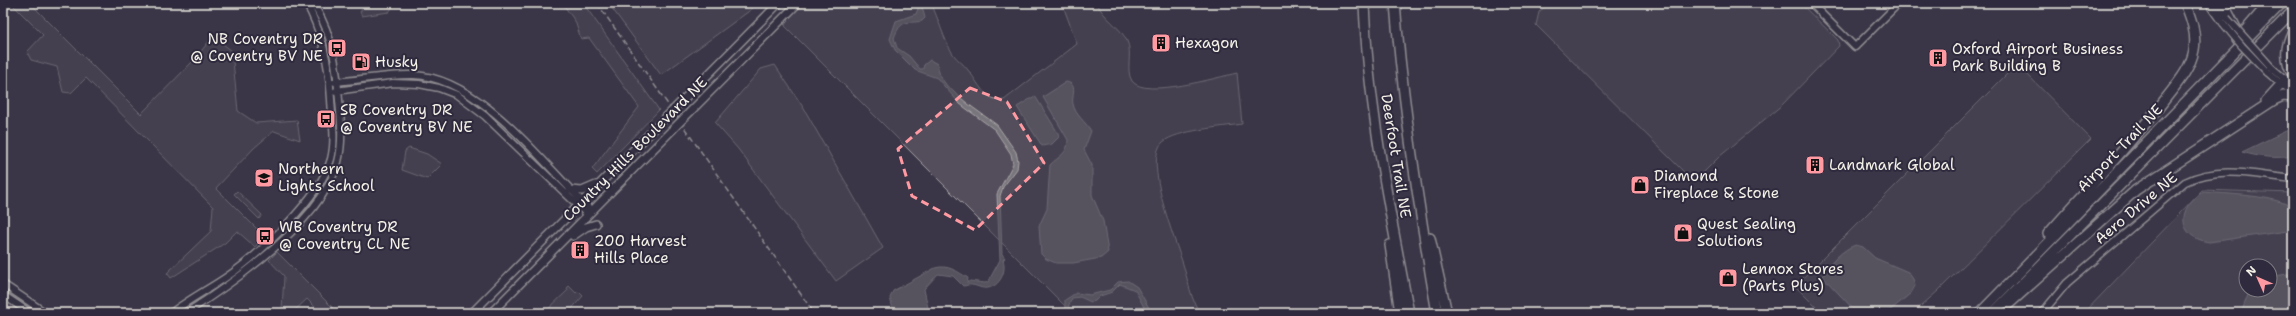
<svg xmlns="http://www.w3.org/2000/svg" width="2296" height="316" font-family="'Shantell Sans',sans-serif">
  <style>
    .green { fill: #534e5c; stroke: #a4a0a2; fill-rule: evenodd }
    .water { fill: #78747b; stroke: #aaa6a7 }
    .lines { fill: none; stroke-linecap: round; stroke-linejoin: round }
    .tertiary-casing { stroke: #f4f1e8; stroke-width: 9 }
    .secondary-casing { stroke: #f4f1e8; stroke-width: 10 }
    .motorway-casing { stroke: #f4f1e8; stroke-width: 12 }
    .tertiary { stroke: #2f2a3d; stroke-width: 6 }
    .secondary { stroke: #2f2a3d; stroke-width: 7 }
    .motorway { stroke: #2f2a3d; stroke-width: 9 }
    .rail { stroke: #f4f1e8; stroke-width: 1.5; stroke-dasharray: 6 3; stroke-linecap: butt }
    .tertiary-bridge-casing { stroke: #f4f1e8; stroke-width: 9; stroke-linecap: butt }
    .secondary-bridge-casing { stroke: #f4f1e8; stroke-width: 10; stroke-linecap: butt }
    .tertiary-bridge { stroke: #2f2a3d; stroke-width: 6 }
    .secondary-bridge { stroke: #2f2a3d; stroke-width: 7 }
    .marked { fill: none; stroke: #ff9aa2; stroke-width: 3; stroke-dasharray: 8 5; stroke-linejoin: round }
    .labels { text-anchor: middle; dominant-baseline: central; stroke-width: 4; stroke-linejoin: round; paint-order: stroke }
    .poi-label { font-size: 15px; fill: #f4f1e8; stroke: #2f2a3d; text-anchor: start }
    .street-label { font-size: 15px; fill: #f4f1e8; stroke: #2f2a3d }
  </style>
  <rect width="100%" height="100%" fill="#3b3647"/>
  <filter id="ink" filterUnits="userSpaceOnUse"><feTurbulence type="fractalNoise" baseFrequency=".025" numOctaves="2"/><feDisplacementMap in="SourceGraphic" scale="8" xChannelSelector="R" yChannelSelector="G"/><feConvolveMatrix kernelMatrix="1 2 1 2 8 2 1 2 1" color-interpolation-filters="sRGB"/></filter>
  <g filter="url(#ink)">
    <path class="green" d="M11,3h19l111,111 54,-55 18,-23 19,15 6,60 18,12 41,-3 3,20 -26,-9 -20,17 -38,40 42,42 6,7 -9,10 -18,-16 -12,12 -54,35 -4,-5 44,-42 2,-24 -127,-129 -15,15 -8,-1 -6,-25 -26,-7 -4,-8 16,-17z
      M366,3h29v1l-6,8 -27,4 -2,-4z
      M562,3h21l76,107 -62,64 -5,-5 47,-62 -50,-69 -8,1 -6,-18z
      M608,3h139l5,6 -91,66z
      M802,3h129c8,17 12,35 22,51 4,6 11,10 15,16 11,13 16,31 36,30l73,-56 -15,-41h35c6,15 23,23 30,38 6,12 -2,29 5,40 13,18 86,-4 105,-8l5,51c-19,3 -65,6 -79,18 -21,17 13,100 20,122 4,13 9,39 17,49h-128l-287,-287 2,-7z
      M1549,3h251l38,37 1,6 -57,59 -63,52 -18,18 -11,3 -154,-153 3,-13z
      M2017,64l74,75 -153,152 -25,22h-91l-27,-27z
      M775,65l28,42 80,141 -47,33 -98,-132 -23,-26 46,-54z
      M409,148l18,6 15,10 -15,15 -25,-9 3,-19z
      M2202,190l91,3v120h-209zM2246,266h24v24h-24z
      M237,191l25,24 -3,4 -25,-25z
      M277,252l61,61h-17l-14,-14 -15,14 -10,-4 2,-33 -15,-16z
      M569,286l7,7 2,-2 5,5 -15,17h-24l24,-23 -1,-2z"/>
    <path class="water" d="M916,3h5l4,15 -3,3c-14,3 -21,-3 -28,17l3,10 12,8 11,13h3l1,-4 6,-5 7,4 3,12 7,10 21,18 29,21 19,27 2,9 -1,8 -14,18 -3,9 2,58 3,4 -2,2c4,11 -3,26 -15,28 -6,1 -10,-2 -16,-3 -4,-1 -6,1 -9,1l-10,-10 -15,-2 -14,15 5,24h-35l-4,-15 3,-7 42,-23c13,-4 23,4 33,10l-1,5 3,-2 15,2 3,-1 12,-22 -3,-66 16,-30 -2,-10 -16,-24 -35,-26 -23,-26 -22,-8 -20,-20 -5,-11 6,-18 20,-7 2,-5z
      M1066,82c13,2 5,14 7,22 2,11 13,18 18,27l-7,19 8,15v30l11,26 5,31 -7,6 -28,5h-17l-10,-4 -5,-5 -2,-28 8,-17 3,-44c9,-9 18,-11 18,-25l-25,-43z
      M1035,96l23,37 1,4 -7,7 -10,2 -25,-39z
      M2288,130l5,3v23c-17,3 -35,1 -51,-4z
      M2203,192c19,2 79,3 90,17v4l-4,4 4,7 -6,7 -78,11c-33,-5 -32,-35 -6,-50z
      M1856,245l7,2 12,11 33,14 5,7 2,7 -4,7 -24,20h-30l-34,-36c4,-12 21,-29 33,-32z
      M2287,274l6,1v38h-52l9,-23h20v-13z
      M1128,281l9,6 15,26h-5l-12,-23 -15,-6 -8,8 -12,4 -5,5 -4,1 -11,-5 -8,1 -4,9 12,6h-9l-6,-6v-7l11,-7 14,2 20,-5 8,-8z"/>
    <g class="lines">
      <defs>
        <path id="tertiary" d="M1811,3l44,44 44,-44
          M2209,3l14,20
          M2216,3l10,14
          M2272,68l21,18
          M2267,72l26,22
          M335,82c26,-2 53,-8 79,-7 68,3 131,92 178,136
          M336,91l57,-8 26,1 20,4 18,7 28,21 103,99
          M3,284l43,29
          M3,295l27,18
          M171,313c17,-13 36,-23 54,-35 33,-22 95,-80 106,-119 5,-19 1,-40 0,-60 -2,-34 -8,-66 -25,-96
          M186,313c50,-32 136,-92 152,-151 6,-23 2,-49 0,-73 -2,-29 -8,-62 -26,-86
          M2042,313l25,-30 118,-101c34,-17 72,-7 108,-3"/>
        <path id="secondary" d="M684,99l95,-96
          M690,112l108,-109
          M570,190l12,1 14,-6
          M573,236l13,-9 10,-3
          M472,313l193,-195
          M491,313l181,-183"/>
        <path id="motorway" d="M1364,3c4,104 26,208 45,310
          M1395,3c8,104 24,207 42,310
          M2223,3l13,25
          M2293,31c-8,15 -9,29 0,43
          M2237,40l32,-37
          M2266,101l19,-21
          M2048,234c39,-44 79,-86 115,-132 12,-16 27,-31 31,-52 3,-16 -3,-32 -9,-47
          M1430,238l17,75
          M1390,245l10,68
          M2009,304l127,-114 138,-90 9,-4 10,1
          M1980,313l302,-310
          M1993,313l300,-302"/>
      </defs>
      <use href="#tertiary" class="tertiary-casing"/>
      <use href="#secondary" class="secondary-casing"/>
      <use href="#motorway" class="motorway-casing"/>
      <use href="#tertiary" class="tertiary"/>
      <use href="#secondary" class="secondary"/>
      <use href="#motorway" class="motorway"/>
      <path class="rail" d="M597,3l217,310"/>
      <defs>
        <path id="tertiary-bridge" d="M2227,18l45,50
          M2223,23l19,23 25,26"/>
        <path id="secondary-bridge" d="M665,118l19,-19
          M672,130l18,-18"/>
      </defs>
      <use href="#tertiary-bridge" class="tertiary-bridge-casing"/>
      <use href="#secondary-bridge" class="secondary-bridge-casing"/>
      <use href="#tertiary-bridge" class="tertiary-bridge"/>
      <use href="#secondary-bridge" class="secondary-bridge"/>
    </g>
  </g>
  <path d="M0 0H2296V316H0ZM970,88l37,14 37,61 -69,67 -63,-34 -14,-47z" fill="#3b3647" fill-opacity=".55" fill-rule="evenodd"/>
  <path class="marked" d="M970,88l37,14 37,61 -69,67 -63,-34 -14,-47z"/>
  <defs>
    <symbol id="building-square" viewBox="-11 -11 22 22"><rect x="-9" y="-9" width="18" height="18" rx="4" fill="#ff9aa2" stroke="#2f2a3d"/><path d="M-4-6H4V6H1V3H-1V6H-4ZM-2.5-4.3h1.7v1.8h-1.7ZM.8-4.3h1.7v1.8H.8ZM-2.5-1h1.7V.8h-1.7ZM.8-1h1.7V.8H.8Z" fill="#111"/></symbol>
    <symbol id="bus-square" viewBox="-11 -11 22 22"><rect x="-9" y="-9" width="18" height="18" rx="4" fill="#ff9aa2" stroke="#2f2a3d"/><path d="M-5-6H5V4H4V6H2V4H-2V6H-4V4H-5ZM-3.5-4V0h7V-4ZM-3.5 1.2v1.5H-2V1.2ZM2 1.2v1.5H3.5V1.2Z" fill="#111"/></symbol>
    <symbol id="fuel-square" viewBox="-11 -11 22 22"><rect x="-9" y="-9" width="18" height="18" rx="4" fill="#ff9aa2" stroke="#2f2a3d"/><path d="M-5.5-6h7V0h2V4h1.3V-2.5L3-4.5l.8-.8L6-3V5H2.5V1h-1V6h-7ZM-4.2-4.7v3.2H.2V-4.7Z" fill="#111"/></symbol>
    <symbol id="school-square" viewBox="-11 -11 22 22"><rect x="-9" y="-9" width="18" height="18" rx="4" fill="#ff9aa2" stroke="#2f2a3d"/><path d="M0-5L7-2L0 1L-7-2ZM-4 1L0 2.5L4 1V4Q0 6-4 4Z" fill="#111"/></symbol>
    <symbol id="shop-square" viewBox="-11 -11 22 22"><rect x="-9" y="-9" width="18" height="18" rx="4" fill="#ff9aa2" stroke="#2f2a3d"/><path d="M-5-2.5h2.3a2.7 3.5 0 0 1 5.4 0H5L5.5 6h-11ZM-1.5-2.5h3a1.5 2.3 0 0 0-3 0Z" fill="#111"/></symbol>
  </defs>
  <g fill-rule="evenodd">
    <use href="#building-square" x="1150" y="32" width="22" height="22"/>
    <use href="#bus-square" x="326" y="37" width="22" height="22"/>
    <use href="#building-square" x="1927" y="47" width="22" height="22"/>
    <use href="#fuel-square" x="350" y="51" width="22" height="22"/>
    <use href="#bus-square" x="315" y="108" width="22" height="22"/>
    <use href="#building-square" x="1804" y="154" width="22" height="22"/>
    <use href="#school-square" x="253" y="167" width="22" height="22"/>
    <use href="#shop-square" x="1629" y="174" width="22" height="22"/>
    <use href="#shop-square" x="1672" y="222" width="22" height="22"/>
    <use href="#bus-square" x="254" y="225" width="22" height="22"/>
    <use href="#building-square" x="569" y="239" width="22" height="22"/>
    <use href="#shop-square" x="1717" y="267" width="22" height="22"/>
  </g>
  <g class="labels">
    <g class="poi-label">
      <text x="323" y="39" text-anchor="end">NB Coventry DR<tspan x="323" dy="17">@ Coventry BV NE</tspan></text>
      <text x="1175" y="43">Hexagon</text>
      <text x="1952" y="49">Oxford Airport Business<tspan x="1952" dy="17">Park Building B</tspan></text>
      <text x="375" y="62">Husky</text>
      <text x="340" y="110">SB Coventry DR<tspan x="340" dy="17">@ Coventry BV NE</tspan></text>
      <text x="1829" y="165">Landmark Global</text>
      <text x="278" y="169">Northern<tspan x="278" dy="17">Lights School</tspan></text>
      <text x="1654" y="176">Diamond<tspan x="1654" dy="17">Fireplace &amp; Stone</tspan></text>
      <text x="1697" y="224">Quest Sealing<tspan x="1697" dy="17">Solutions</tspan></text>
      <text x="279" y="227">WB Coventry DR<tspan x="279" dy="17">@ Coventry CL NE</tspan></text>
      <text x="594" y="241">200 Harvest<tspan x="594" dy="17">Hills Place</tspan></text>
      <text x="1742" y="269">Lennox Stores<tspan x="1742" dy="17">(Parts Plus)</tspan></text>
    </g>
    <g class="street-label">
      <text transform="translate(2120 148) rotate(-46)">Airport Trail NE</text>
      <text transform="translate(635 149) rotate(-45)">Country Hills Boulevard NE</text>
      <text transform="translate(1396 156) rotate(81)">Deerfoot Trail NE</text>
      <text transform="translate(2136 208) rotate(-40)">Aero Drive NE</text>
    </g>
  </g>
  <rect width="2296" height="316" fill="none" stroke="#2f2a3d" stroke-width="16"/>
  <rect x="8" y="8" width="2280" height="300" fill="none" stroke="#f4f1e8" stroke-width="1.5" filter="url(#ink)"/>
  <g transform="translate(2258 278) rotate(315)"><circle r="19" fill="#2f2a3d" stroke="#7e7a81"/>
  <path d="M0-3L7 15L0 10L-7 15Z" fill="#ff9aa2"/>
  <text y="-6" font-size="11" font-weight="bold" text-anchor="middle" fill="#f4f1e8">N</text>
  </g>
</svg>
